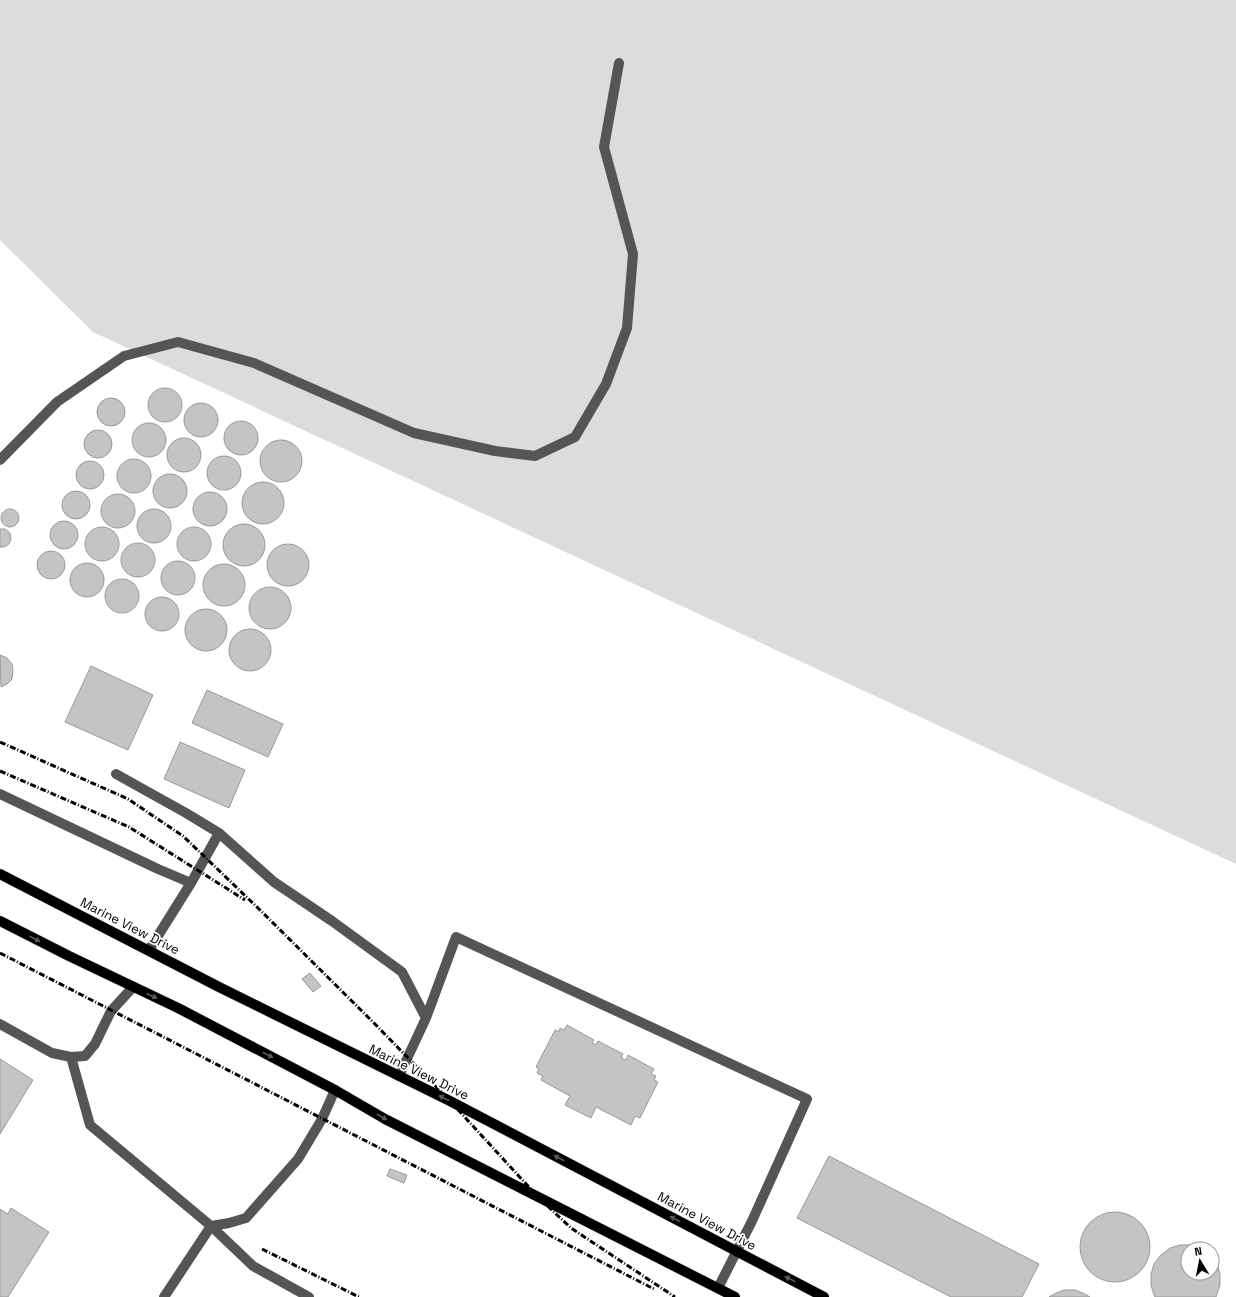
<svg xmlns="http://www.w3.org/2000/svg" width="1236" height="1297" font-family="'Space Grotesk',sans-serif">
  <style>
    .green { fill: #dcdcdc }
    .building { fill: #c4c4c4; stroke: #999 }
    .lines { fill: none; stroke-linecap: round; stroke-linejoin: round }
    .major-casing { stroke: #dbdbdb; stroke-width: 11 }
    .minor { stroke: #555; stroke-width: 10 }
    .major { stroke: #000; stroke-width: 10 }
    .rail { stroke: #000; stroke-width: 3; stroke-dasharray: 6 2 1 2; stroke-linecap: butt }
    .oneway { fill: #595959 }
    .labels { text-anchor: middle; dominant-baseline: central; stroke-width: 3.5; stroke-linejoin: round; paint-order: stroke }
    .street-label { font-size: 13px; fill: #000; stroke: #fff }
  </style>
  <rect width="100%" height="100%" fill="#fff"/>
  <path class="green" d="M0,0h1236v864l-1143,-532 -93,-92z"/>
  <path class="building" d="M148 405a17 17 0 1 1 34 0a17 17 0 1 1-34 0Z
    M97 412a14 14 0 1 1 28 0a14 14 0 1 1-28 0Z
    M184 420a17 17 0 1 1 34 0a17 17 0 1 1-34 0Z
    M224 438a17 17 0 1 1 34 0a17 17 0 1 1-34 0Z
    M132 440a17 17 0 1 1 34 0a17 17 0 1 1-34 0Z
    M84 444a14 14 0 1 1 28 0a14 14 0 1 1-28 0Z
    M167 455a17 17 0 1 1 34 0a17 17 0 1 1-34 0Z
    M260 461a21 21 0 1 1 42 0a21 21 0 1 1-42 0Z
    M207 473a17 17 0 1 1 34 0a17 17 0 1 1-34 0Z
    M117 476a17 17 0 1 1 34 0a17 17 0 1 1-34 0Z
    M76 475a14 14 0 1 1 28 0a14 14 0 1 1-28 0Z
    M153 491a17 17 0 1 1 34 0a17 17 0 1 1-34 0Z
    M242 503a21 21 0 1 1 42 0a21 21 0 1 1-42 0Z
    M62 505a14 14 0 1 1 28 0a14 14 0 1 1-28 0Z
    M193 509a17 17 0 1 1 34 0a17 17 0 1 1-34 0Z
    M101 511a17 17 0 1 1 34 0a17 17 0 1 1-34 0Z
    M1 518a9 9 0 1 1 18 0a9 9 0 1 1-18 0Z
    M137 526a17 17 0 1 1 34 0a17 17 0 1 1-34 0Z
    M50 535a14 14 0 1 1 28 0a14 14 0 1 1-28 0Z
    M223 545a21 21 0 1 1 42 0a21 21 0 1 1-42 0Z
    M85 544a17 17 0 1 1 34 0a17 17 0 1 1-34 0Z
    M177 544a17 17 0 1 1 34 0a17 17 0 1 1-34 0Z
    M0,529h5l5,4 1,6 -2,5 -5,3h-4z
    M121 560a17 17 0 1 1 34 0a17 17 0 1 1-34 0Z
    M267 565a21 21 0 1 1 42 0a21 21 0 1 1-42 0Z
    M37 565a14 14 0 1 1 28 0a14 14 0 1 1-28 0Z
    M161 578a17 17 0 1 1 34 0a17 17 0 1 1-34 0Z
    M70 580a17 17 0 1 1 34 0a17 17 0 1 1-34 0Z
    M203 585a21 21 0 1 1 42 0a21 21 0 1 1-42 0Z
    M105 596a17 17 0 1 1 34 0a17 17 0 1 1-34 0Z
    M249 608a21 21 0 1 1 42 0a21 21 0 1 1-42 0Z
    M145 614a17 17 0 1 1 34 0a17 17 0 1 1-34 0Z
    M185 630a21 21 0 1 1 42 0a21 21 0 1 1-42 0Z
    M229 650a21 21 0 1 1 42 0a21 21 0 1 1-42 0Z
    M0,655l7,3 5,6 1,7 -1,8 -5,5 -6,3z
    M91,666l62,29 -25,55 -63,-28z
    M207,690l76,34 -15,33 -76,-34z
    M180,742l65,28 -16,38 -65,-29z
    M310,973l11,13 -8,6 -11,-13z
    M567,1025l27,15 -2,3 4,2 2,-4 25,13 -2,4 5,2 2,-5 26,14 -3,5 5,2 -2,4 4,2 -18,36 -5,-2 -4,9 -35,-18 -5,11 -26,-13 5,-9 -29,-16 2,-4 -6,-3 2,-4 -3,-2 19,-37 4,2 1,-4 4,2z
    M0,1059l33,21 -33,54z
    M829,1156l210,108 -17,33h-71l-154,-79z
    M390,1169l17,6 -3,8 -17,-7z
    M11,1208l38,24 -41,65h-8v-88l8,5z
    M1080 1247a35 35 0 1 1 70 0a35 35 0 1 1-70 0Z
    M1180,1245h11l11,4h-14v24h24v-16l5,7 3,10v11l-4,12h-61l-1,-2 -3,-10v-11l3,-10 7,-9 9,-7z
    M1064,1290h11l10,4 5,3h-41l5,-3z"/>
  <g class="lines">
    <defs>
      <path id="major" d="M0,874l219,113 231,114 374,196
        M0,921l69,35 109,52 157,82 50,29 350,178"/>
    </defs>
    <use href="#major" class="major-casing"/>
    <path class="minor" d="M0,460l57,-58 67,-46 54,-14 76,21 160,70 81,18 40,5 40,-19 31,-53 21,-56 6,-74 -29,-107 15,-84
      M116,774l70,39 33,20 -28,50 -42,67
      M0,794l158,75 33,14
      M219,833l55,49 58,39 70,51 24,46 -27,58
      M426,1018l30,-81 351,162 -55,122 -34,67
      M0,1024l52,29 19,4 14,-1 10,-12 16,-33 22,-24
      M71,1057l19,68 121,101 18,-3 17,-5 52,-59 24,-40 13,-29
      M164,1297l47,-71 42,40 56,31"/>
    <use href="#major" class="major"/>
    <path class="rail" d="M0,742l128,57 55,37 77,74 113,112 77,79 88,96 33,31 104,69
      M0,771l129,56 116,73
      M0,953l654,336
      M262,1249l97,48"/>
  </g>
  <defs><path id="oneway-solid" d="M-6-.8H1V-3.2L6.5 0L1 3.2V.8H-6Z"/></defs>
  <g class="oneway">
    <use href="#oneway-solid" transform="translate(35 939) rotate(27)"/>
    <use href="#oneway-solid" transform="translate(152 996) rotate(25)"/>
    <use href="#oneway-solid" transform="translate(268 1055) rotate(28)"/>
    <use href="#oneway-solid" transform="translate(444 1098) rotate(-154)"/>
    <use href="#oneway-solid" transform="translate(382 1117) rotate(30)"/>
    <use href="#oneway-solid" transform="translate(559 1158) rotate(-152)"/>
    <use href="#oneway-solid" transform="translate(675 1219) rotate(-152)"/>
    <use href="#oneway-solid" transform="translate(790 1279) rotate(-153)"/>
  </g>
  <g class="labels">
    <g class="street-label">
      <text transform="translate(130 926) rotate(27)">Marine View Drive</text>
      <text transform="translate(419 1072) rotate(26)">Marine View Drive</text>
      <text transform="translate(707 1221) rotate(28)">Marine View Drive</text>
    </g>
  </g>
  <g transform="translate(1200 1261) rotate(350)"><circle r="19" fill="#ffffff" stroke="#999999"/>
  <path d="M0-3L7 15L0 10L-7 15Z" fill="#000000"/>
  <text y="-6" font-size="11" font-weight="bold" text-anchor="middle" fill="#000000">N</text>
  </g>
</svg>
